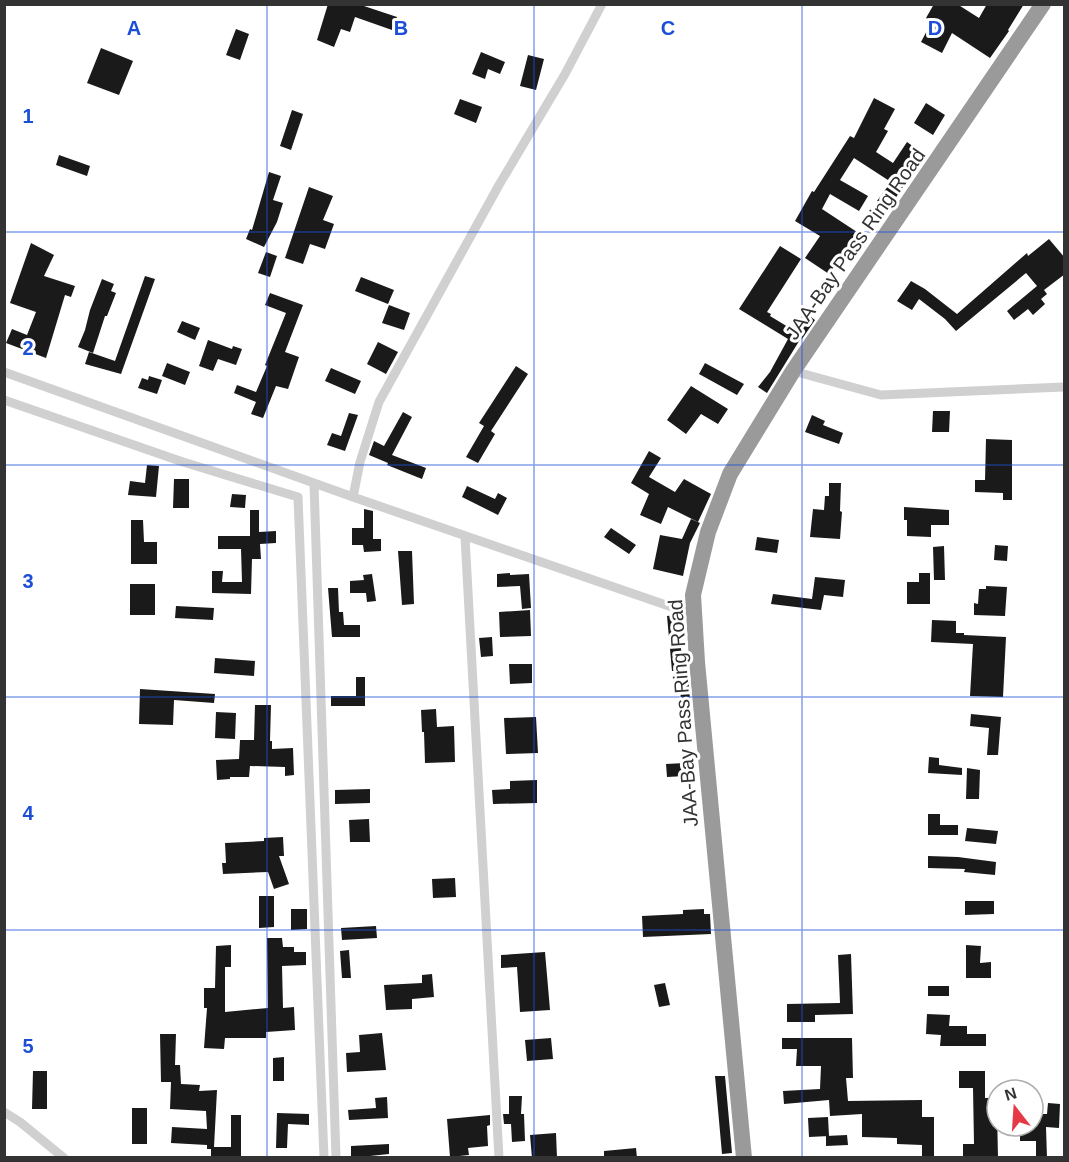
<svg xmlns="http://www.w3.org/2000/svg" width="1069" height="1162" font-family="Helvetica,sans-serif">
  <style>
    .building { fill: #1a1a1a }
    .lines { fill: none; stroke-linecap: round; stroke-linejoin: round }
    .street { stroke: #d0d0d0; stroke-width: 9 }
    .highway { stroke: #9a9a9a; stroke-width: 16 }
    .grid { fill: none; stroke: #1d4ed8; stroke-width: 1.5; stroke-opacity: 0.55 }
    .labels { text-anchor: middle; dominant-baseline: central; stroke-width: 6; stroke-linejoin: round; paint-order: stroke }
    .street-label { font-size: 20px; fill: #333; stroke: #fff }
    .grid-label { font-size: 20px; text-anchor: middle; font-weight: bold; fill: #1d4ed8; stroke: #fff; stroke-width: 6; stroke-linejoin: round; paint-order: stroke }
  </style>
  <rect width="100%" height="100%" fill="#fff"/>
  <path class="building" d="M328,4h30l39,13 -5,13 -37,-13 -5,15 -9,-3 -7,18 -17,-7z
    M934,4h23l22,14 8,-14h37l-16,26 1,1 -19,27 -38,-25 -10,20 -21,-11 11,-21 -6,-3z
    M236,29l13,5 -9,26 -14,-5z
    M101,48l32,13 -14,34 -32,-12z
    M481,52l24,10 -5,12 -12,-5 -3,10 -13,-5z
    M528,55l16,4 -8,31 -16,-4z
    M874,98l21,11 -11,20 4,2 -12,21 17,11 14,-21 18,13 -37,54 -11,-8 14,-19 -37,-24 -14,22 28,16 -9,15 -29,-17 -8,15 35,23 -28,42 -24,-16 15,-22 -25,-15 17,-30 2,1 36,-56 4,2z
    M460,99l22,8 -6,16 -22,-9z
    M926,103l19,12 -12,20 -19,-12z
    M292,110l11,4 -12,36 -11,-4z
    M59,155l31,11 -3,10 -31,-11z
    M269,172l12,4 -8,24 10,3 -6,19 -13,25 -18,-8 4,-10 2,1z
    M309,187l24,9 -10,24 11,4 -9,25 -15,-5 -7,20 -18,-6z
    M1049,239l16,19v16l-21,16 3,4 -6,5 4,5 -12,11 -5,-6 -14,11 -7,-9 30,-25 -11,-13 -70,58 -11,-12 -26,-20 -7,11 -15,-9 14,-20 14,8 32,25 70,-61 1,3z
    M31,243l23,12 -10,21 31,10 -4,11 -6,-2 -19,63 -40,-15 6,-14 15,6 9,-23 -26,-9z
    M780,246l21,13 -34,53 4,2 -1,2 23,14 13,-17 9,7 -13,19 -1,-1 -34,55 -9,-6 12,-15 18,-33 -49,-30z
    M266,252l11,4 -7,21 -12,-4z
    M145,276l10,3 -34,95 -36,-10 4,-12 26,9z
    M361,277l33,13 -6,14 -33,-13z
    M102,279l12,5 -3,7 5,2 -9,23h-2l-12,37 -15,-6 7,-17 5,-20z
    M270,293l33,12 -18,47 14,5 -11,32 -12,-3 -13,32 -12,-4 5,-12 -22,-9 3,-8 19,7 11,-26 -2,-1 21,-52 -21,-8z
    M389,305l21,8 -6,17 -22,-7z
    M182,321l18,7 -5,12 -18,-8z
    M208,340l24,9 1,-3 9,3 -6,16 -18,-6 -5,12 -14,-5z
    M378,342l20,10 -12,22 -19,-10z
    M167,363l23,9 -5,13 -23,-9z
    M705,363l39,21 -7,11 -38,-21z
    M516,366l12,8 -37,57 4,3 -17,29 -12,-6 18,-31 -5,-3z
    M331,368l30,13 -6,13 -30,-13z
    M149,376l13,4 -5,14 -19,-6 4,-10 6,2z
    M691,386l37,23 -10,15 -17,-10 -15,20 -19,-14z
    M933,411h17l-1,21h-17z
    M403,412l9,5 -20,38 34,13 -4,11 -35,-14 1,-2 -19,-8 5,-14 10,5z
    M349,413l9,2 -13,36 -18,-6 5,-12 9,3z
    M812,415l13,6 -2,4 20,8 -4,11 -34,-12z
    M986,439l26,1v60h-9v-7l-28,-1v-12h10z
    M649,451l12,7 -12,19 26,15 9,-13 27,15 -13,28 -30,-15 -7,17 -21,-9 9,-21 -18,-11z
    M147,465l12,1 -3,31 -28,-2 2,-14 15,2z
    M174,479h15v29h-16z
    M829,483h12l-1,28 2,1 -2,27 -30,-2 3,-28 11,1 1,-14h4z
    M467,486l28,13 3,-6 9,5 -9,17 -36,-18z
    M232,494l14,1 -1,13 -15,-1z
    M904,507l45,3v15h-18v12l-24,-1v-16h-3z
    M364,509l9,2v28h8v12l-17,1 -1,-7h-11v-17h12z
    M250,510h9v22l17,-1v12l-16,1 1,15h-9l-1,35 -39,-1v-22h11l-1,11h20l-1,-33h-23v-13h32z
    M691,519l9,4 -10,20 -7,33 -30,-7 7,-34 22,4z
    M131,520h12l1,22h13v22h-26z
    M611,528l25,17 -7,9 -25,-17z
    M757,537l22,3 -2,13 -22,-3z
    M995,545l13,1 -1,15 -13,-1z
    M944,546l1,34h-11l-1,-33z
    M398,551h14l2,53 -12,1z
    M510,573v2l19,-1 2,34 -9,1 -2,-23 -23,1v-13z
    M919,573h11v31h-23v-22h12z
    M372,574l4,27 -9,1 -1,-9h-16v-12l14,-1 -1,-5z
    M815,577l30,3 -2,17 -19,-2 -3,15 -50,-6 2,-10 39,5z
    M130,584h25v31h-25z
    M986,586l21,1 -2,29 -31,-1v-12l4,1 1,-15h7z
    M328,588h10l1,24h4l1,13h16v12h-28z
    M176,606l38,2 -1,12 -38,-2z
    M530,610l1,26 -31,1 -1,-25z
    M675,615l3,1 5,54 -11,1 -5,-55z
    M932,620l24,1v12h8v2l42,2 -3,60 -33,-1 3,-52 -42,-2z
    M492,637l1,19 -12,1 -2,-19z
    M215,658l40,3 -1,15 -40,-3z
    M509,664h23v19l-22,1z
    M688,675l4,49h-9l-4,-48z
    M356,677h9v29h-34v-10h25z
    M140,689l75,5 -1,9 -40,-3 -1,25 -34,-1z
    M255,705h16l-1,36h2v8l21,-1 1,27 -9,1v-9l-35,-1 -1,11h-19v2l-13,1 -1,-20 23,-1 1,-19h14z
    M436,709l1,18 17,-1 1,36 -30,1 -1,-31h-2l-1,-22z
    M216,712l20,1 -1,26 -20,-1z
    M971,714l30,3 -3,38h-11l2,-27 -19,-2z
    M536,717l2,36 -32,1 -2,-36z
    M929,757l10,1v7l23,3v7l-34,-2z
    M685,763v13l-18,1 -1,-13z
    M967,768l13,2 -1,29h-13z
    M537,780v23l-44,1 -1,-14 18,-1v-8z
    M370,789v14l-35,1v-14z
    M928,814h12v11h18v10h-30z
    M369,819l1,23h-20l-1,-22z
    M967,828l31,3 -2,13 -31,-3z
    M283,837l1,19h-5l10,28 -15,5 -6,-17 -45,2 -1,-11h4l-1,-20 39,-2v-3z
    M928,856l30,1 38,5 -1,13 -31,-3 1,-3 -37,-1z
    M455,878l1,19 -23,1 -1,-19z
    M259,896h15v31l-15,1z
    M965,901h29v13l-29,1z
    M291,909h16v20l-16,1z
    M704,909v5h6l1,20 -68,3 -1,-21 41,-2v-4z
    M376,926l1,12 -35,2 -1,-12z
    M267,938h15l1,9h11v5h12v13l-24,1 1,42 11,-1 1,23 -29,2v6h-41l-1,11 -20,-1 3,-40h-3v-20h11l1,-42 15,-1v22h-6v45l43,-4z
    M966,945l15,1 -1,17 11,-1v16h-25z
    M349,950l2,28h-9l-2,-27z
    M545,952l5,58 -30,2 -3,-45 -16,1v-13z
    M851,954l2,60 -38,1v7h-28v-18l53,-1 -2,-48z
    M432,974l2,23 -22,2v10l-26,1 -2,-25 38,-2v-8z
    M665,983l5,22 -11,2 -5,-22z
    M928,986h21v10h-21z
    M927,1014l23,1 -1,11h18v8h19v12h-46l1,-11 -15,-1z
    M382,1033l4,37 -39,2 -1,-19 14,-1 -1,-17z
    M160,1034h16l-1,31h5l1,19 19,1 -1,6 18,-1 -3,57h17v-32h10v43h-30v-9h-4v-4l-36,-2 1,-16 35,2 -1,-18 -36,-2 1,-27h-10z
    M551,1038l2,21 -26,2 -2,-21z
    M782,1038h70l1,40h-7l2,23 74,-1v17h12v41h-12v-13l-25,-1v-6l-35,-1v-23l-32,2 -1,-16 -45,4 -1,-13 37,-2 1,-23h-25l1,-17h-15z
    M284,1057v24h-11v-23z
    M33,1071h14v38h-15z
    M959,1071h26v27h7v11l5,1 1,48h-35v-14h11l-1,-56h-14z
    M715,1076h10l7,77 -10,1z
    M509,1096h13l-1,18h3l1,27 -13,1 -1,-18h-7l-1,-10h6z
    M387,1097l1,21 -39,2 -1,-10 28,-2 -1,-10z
    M1048,1103l12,1 -1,24 -13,-1 1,31h-11v-17h-16v-15h13v-12h14z
    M132,1108h15v36h-15z
    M277,1113l32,1v11l-21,-1 -1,24h-11z
    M490,1115v10l-3,1 1,20 -20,2 1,7 -19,2 -3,-38z
    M828,1117l1,19 -20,1 -1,-19z
    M556,1133l1,25h-25l-2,-23z
    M847,1135l1,10 -22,1v-10z
    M389,1144v10l-38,4v-12z
    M636,1148l1,10h-33v-7z"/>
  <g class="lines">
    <path class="street" d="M793,371l88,24 183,-8
      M4,372l349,125 342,118
      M4,400l179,62 115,35 26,661
      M314,484l22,674
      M353,497l7,-35 19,-60 120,-217 66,-111 37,-70
      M465,537l34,621
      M4,1112l16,10 44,36"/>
    <path class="highway" d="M744,1158l-47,-496 -4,-67 15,-63 22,-58 63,-103 250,-367"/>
  </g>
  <path class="grid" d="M267,4v1154M534,4v1154M802,4v1154M4,232h1060M4,465h1060M4,697h1060M4,930h1060"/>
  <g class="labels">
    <g class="street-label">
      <text transform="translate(855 244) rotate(-55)">JAA-Bay Pass Ring Road</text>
      <text transform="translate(683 713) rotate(-94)">JAA-Bay Pass Ring Road</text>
    </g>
  </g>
  <g class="grid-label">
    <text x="134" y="35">A</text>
    <text x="401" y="35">B</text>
    <text x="668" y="35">C</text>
    <text x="935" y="35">D</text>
    <text x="28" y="123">1</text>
    <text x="28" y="355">2</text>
    <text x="28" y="588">3</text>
    <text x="28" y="820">4</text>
    <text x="28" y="1053">5</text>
  </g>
  <rect width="1069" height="1162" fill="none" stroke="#333333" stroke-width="12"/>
  <g transform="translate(1015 1108) rotate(343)"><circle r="28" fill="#ffffff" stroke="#adadad" stroke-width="1.5"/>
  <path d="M0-4.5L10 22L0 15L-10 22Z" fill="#e63946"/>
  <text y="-9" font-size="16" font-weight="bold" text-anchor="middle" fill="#333333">N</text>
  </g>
</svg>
